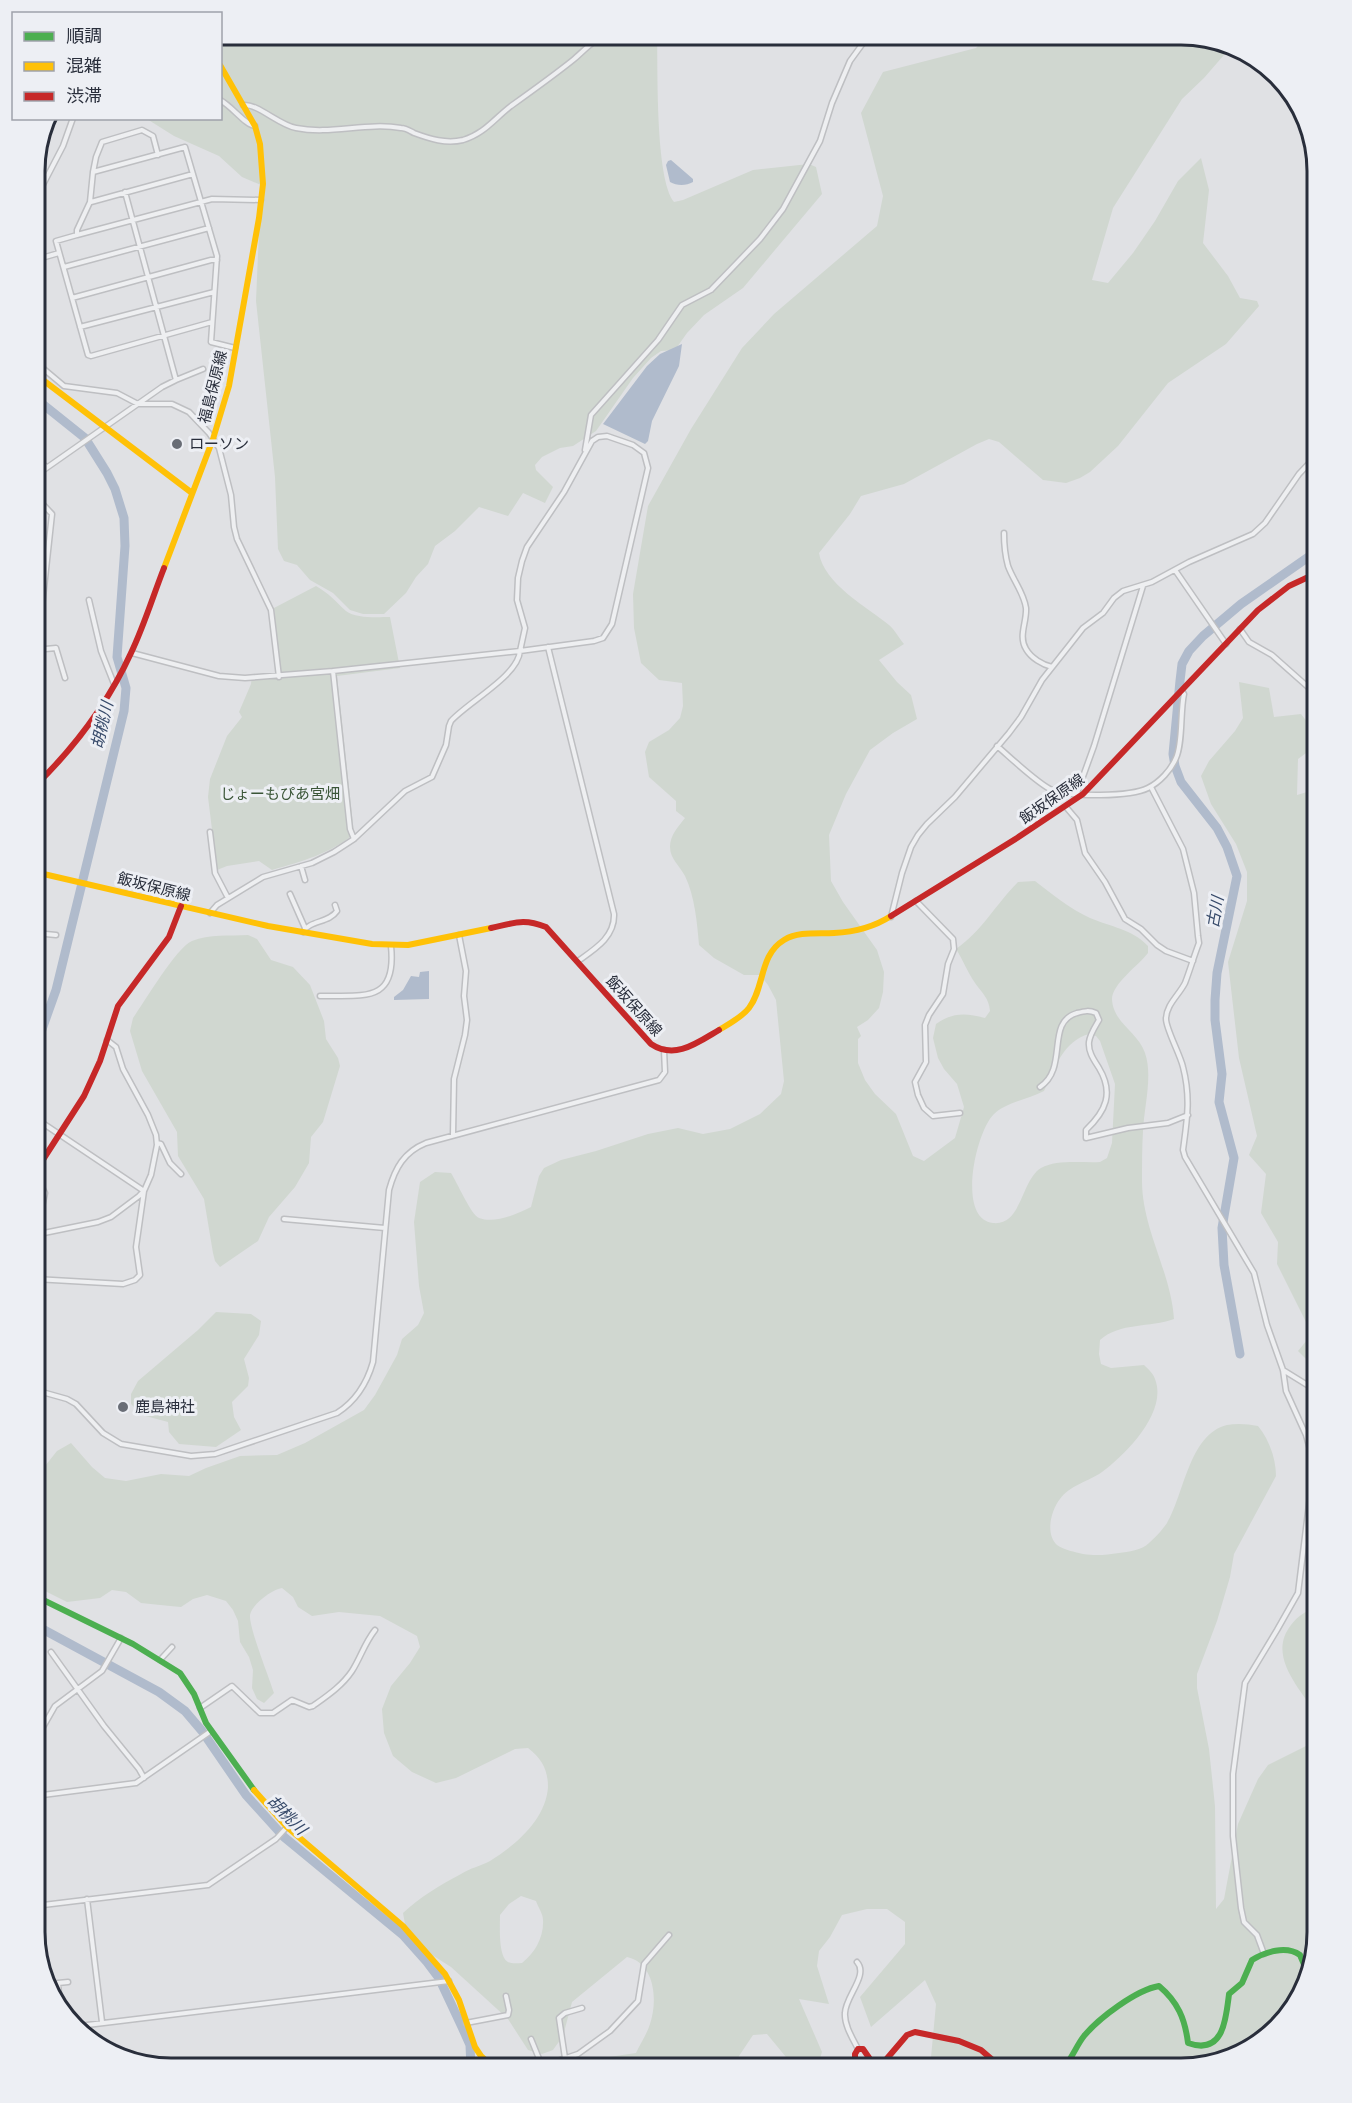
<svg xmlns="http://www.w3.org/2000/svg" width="1352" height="2103" font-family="'Roboto Condensed','Noto Sans JP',sans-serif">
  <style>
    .green { fill: #d0d7d0; fill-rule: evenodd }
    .water { fill: #b0bbcc }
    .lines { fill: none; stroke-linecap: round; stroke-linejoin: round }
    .river { stroke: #b0bbcc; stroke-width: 9 }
    .street-casing { stroke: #bebfc2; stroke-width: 7 }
    .street { stroke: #eeeff1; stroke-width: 4 }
    .fast { stroke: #4caf50; stroke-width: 6 }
    .slow { stroke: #ffc107; stroke-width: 6 }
    .jam { stroke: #c62828; stroke-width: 6 }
    .poi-dot { fill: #696d76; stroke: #edeff4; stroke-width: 2 }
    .labels { text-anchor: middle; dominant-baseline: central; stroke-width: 6; stroke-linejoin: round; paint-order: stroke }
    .street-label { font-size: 15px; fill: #292e3b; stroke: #edeff4 }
    .poi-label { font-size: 15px; fill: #292e3b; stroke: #edeff4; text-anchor: start }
    .park-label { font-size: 15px; fill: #3a5537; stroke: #edeff4 }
    .water-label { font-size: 16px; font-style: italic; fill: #374a6a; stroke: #edeff4 }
    .rim { fill: none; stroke: #292e3b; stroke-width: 3 }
  </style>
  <rect width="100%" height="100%" fill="#e0e1e4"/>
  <path class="green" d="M221,35h436c1,34 -2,143 17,167l9,-2 70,-30 56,-6 7,3 6,27 -79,94 -39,27 -17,18 -12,17 -14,1 -10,7 -18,20 -37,53 -23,15 -13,2 -18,9 -7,8 1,5 17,17 -8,16 -22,-10 -15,23 -29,-9 -24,24 -20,15 -7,18 -12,13 -10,16 -22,21h-21l-13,-4 -17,-17 -23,-13 -13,-15 -13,-4 -6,-12 -3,-72 -19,-176 5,-116 -19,-8 -23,-21 -45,-20 -27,-17 73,-1z
    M988,35h202l40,13 -26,30 -22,21 -69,109 -21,72 16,3 25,-30 22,-32 23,-40 23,-23 8,32 -6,53 25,33 12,22 17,3 2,5 -33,38 -58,39 -50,63 -28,26 -10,6 -14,5 -23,-3 -44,-38 -10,-3 -12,5 -73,40 -43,12 -11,18 -31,39c5,31 48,54 70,72 6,5 10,13 15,19l-25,16 18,22 14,13 6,24 -24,14 -23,17 -24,44 -17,41 2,46 12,21 34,48 7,22 -1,20 -4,16 -11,12 -11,7 4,9 -3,3v24l7,17 10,14 21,20 17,42 11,5 31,-23 9,-31 -7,-23 -13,-15 -6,-11 -5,-20 3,-14c17,-12 30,-11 49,-6l5,-7c-1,-13 -8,-18 -15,-28 -7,-10 -12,-23 -19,-34 26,-18 40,-45 62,-67l17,-1c17,13 35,28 55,37 21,9 42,11 58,28v7c-9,12 -36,31 -36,46 1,24 26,33 33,54 8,23 -1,54 -2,78 -1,16 -1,34 -1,50 0,48 29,91 32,138 -24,9 -54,3 -74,21l-1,14 2,10 10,4 33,-3c4,4 9,8 11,14 13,33 -29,75 -53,93 -13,9 -33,14 -42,27 -9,11 -15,35 -3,46 7,5 18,7 26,9 13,2 23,1 36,-1 9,-1 23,-3 30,-10 6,-5 14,-14 18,-20 17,-28 22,-89 60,-98 10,-2 21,-1 31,1 11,13 18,33 18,50l-42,78 -4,23 -13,44 -20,53v14l12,61 6,57 1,103 8,-10 14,-75 20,-45 10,-14 38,-19 11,-10v196l-22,75 -53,47 -61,14h-251l6,-64 -11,-24 -54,47 -11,-30 45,-53v-22l-18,-13h-20l-25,6 -12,22 -11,14 -2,15 12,38 -30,-5 23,53 -5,16h-22l-28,-34 -14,1 -14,21 -4,12h-168l15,-7 54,-8c4,-9 11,-19 14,-29 8,-24 5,-61 -23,-67l-55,45 -9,34 -10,14 -11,4 -14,-4 -20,-31 -57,-52 -41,-26 -5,-17 -2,-11c17,-16 37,-28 58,-39 9,-6 20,-8 29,-13 26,-16 56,-42 58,-74 0,-17 -6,-28 -20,-39l-13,1 -59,29 -20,5 -24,-11 -19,-16 -9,-23 -2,-24 9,-23 19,-23 10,-16 -3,-11 -37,-20 -41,-4 -27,4 -14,-9 -5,-10 -11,-9c-9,1 -30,16 -32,27 -1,13 19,62 24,78l-10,10 -7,-4 -5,-11 1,-18 -4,-13 -9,-15 -2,-21 -5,-11 -7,-9 -19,-6 -14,4 -12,8 -11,-1 -29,-3 -15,-11 -14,-2 -12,8 -33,4 -32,-16v-103l10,-17 12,-15 14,-8 21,24 13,11 21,3 35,-7 28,2 17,-8 34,-12 37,-1 28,-12 59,-33 11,-15 22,-40 5,-16 16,-14 6,-12 -5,-27 -5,-64 6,-40 15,-10 16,1c6,9 20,42 28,45 16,6 38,-4 52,-11l8,-31 5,-8 17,-8 35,-9 52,-17 30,-6 25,6 27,-5 30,-15 21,-20 3,-13 -8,-81 -8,-15 -8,-10h-16l-30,-17 -15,-13c-2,-22 -4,-48 -14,-69 -5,-10 -15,-17 -15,-29 0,-12 8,-20 15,-29l-9,-7v-10l-27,-24 -4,-25 4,-10 20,-12 11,-12 3,-12 -1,-23 -23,-3 -18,-17 -7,-35 -1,-34 15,-88 43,-77 51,-81 32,-34 103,-88 6,-30 -22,-83 22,-41 93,-24zM1089,1034l7,2 4,5 15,43 -3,59 -5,15 -7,4c-18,1 -43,-3 -59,6 -20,12 -19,58 -48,55 -37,-4 -17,-92 1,-109 13,-12 35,-15 50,-23 11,-23 19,-50 45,-57zM521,1896l15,5c2,6 7,13 7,19 1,17 -8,33 -21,43 -4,0 -10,1 -14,-1 -10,-5 -8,-37 -8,-47l9,-11z
    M316,586c14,8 19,15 30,25 10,8 33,6 44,6l10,51 -63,8 17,158c-25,20 -51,27 -82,36l-13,-9 -32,5 -10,4 -9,-73 2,-18 17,-43 15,-19 -3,-5 12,-28 1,-9 24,-2 1,-33 -3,-32z
    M1239,682l30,6 5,29 27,-3 16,21v10l-19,14 -1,36 20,-6v581l-19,-19 14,-17 -35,-70 1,-22 -17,-29 5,-39 -17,-19 8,-19 -18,-78 -11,-96 19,-61v-29l-11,-28 -25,-40 -10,-28 8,-15 26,-30 8,-13z
    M248,935l9,4 14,21 22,7 17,18 14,36 2,18 12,19 2,8 -17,56 -12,15 -2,26 -14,24 -26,30 -11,24 -38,26 -5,-6 -2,-8 -9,-54 -26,-43 -1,-24 -35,-61 -12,-40 3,-13c12,-17 43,-70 59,-77 17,-7 38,-5 56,-6z
    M216,1312l35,2 10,7 -2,14 -15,24 5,19 -1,8 -16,16 2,15 7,13 -25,17 -37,-3 -10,-12 -1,-10 -26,-7 -11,-11v-10l7,-13 60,-51z
    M1317,1608v108c-15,-26 -51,-59 -26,-91 7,-9 15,-15 26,-17z"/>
  <path class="water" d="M671,160l22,19v3c-7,4 -16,4 -23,0l-4,-17 2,-4z
    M682,344l-3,22 -27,55 -4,20 -3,3 -42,-20 44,-58 13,-12z
    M429,971v28l-35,1v-3l9,-7 8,-14 8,1 1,-5z"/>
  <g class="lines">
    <path class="river" d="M35,1049l21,-59 68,-279 2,-23 -9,-31 8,-111 -1,-28 -9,-29 -8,-16 -22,-35 -50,-40
      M1240,1354l-16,-89 -2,-37 12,-70 -15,-56 3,-28 -7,-54v-20l2,-27 20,-97 -10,-29 -10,-19 -36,-46 -6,-16 -2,-12 7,-73 2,-17 7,-13 14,-15 38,-32 76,-53
      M35,1625l124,67 26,19 17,20 44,64 38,42 119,98 24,27 12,16 23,49 8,18 1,23"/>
    <defs>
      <path id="street" d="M220,100c12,6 25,25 35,26
        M243,105c14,-2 36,20 53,23 35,7 70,-6 105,0 5,0 9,3 13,5 16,6 32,11 49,7 21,-6 31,-21 48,-34 21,-15 42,-30 62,-46 11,-9 23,-24 37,-25
        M93,172l3,-15 6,-15 40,-12 11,6 5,19
        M35,200l28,-54 10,-28
        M91,202l102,-28
        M77,235l135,-36 49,1
        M45,257l14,-4
        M64,267l145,-39
        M72,298l139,-38h6
        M212,322l-121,34 -3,-1 -32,-114 21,-6v-5l13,-28 3,-30 92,-25 32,109 -6,86 24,6
        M80,327l134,-35
        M35,359l4,6 25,21 53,7 21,11h34l17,8 20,21 10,15 12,47 3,32 3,12 34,71 8,67
        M176,380l27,-11
        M585,450l6,-35 67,-75 24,-35 29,-15 49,-51 23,-30 37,-68 12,-38 18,-42 19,-26
        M35,460l12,7
        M35,476l127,-89 14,-7 -51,-188
        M1004,533c0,11 1,22 4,33 5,14 16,27 18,42 1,14 -8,28 0,41 5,9 17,16 26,18
        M1175,570l51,74
        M89,600l12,51 13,33
        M1240,629l9,13 23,13 45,40
        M35,647l7,-41 10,-92 -17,-18
        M548,647l66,267c1,23 -19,35 -36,47
        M35,650l21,-2 9,30
        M132,653l87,23 26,2 88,-7 187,-20 5,-23 -8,-28 1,-22 4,-17 5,-14 37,-55 28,-51 6,-4 9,-1 26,9 11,8 4,15 -36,156 -9,14 -9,3 -74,10c-2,25 -52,51 -69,70l-2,5 -3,19 -14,32 -27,14 -51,48 -20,13 -22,11 -49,14 -46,28 -7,8
        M333,671l17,158 4,10
        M997,746c13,11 41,38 55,44 19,7 78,7 96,-2 12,-6 23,-18 28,-30 7,-15 4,-46 8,-64l-2,-3
        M1151,787l32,62 11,44 4,43 1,7c-5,13 -9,27 -14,40 -6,12 -19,22 -19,36 0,10 14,35 17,48 8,31 4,53 0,83l2,7 69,116 13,52 16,45 3,21 20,44 8,29 -16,129 -21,37 -32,53 -12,91v62l8,72 3,14 13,13 7,19
        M1077,793l17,-47 49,-160
        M1066,807l11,13 8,33 20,29 20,37 16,10 16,16 9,6 27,10
        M210,832l5,41 13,25
        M301,866l4,14
        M290,894l15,34
        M916,901l37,38 1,10 -6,15 -5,30 -14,21 -4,10 1,37 -11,20 3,13 6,13 9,8 27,-3
        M891,917l11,-44 9,-26 7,-12 9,-11 28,-27 54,-64 12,-16 21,-37 41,-52 20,-15 11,-15 9,-7 29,-9 37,-20 64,-28 12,-11 34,-49 18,-19
        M303,932c7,-12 26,-9 34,-21l-2,-6
        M35,933l21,2
        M320,996c43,-1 77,8 71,-50
        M1040,1087c29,-19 5,-65 37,-74 8,-2 12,-3 19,0l3,7c-4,7 -9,14 -10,22 -1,10 5,18 10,26 15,25 7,43 -13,62v8l42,-10 40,-5 20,-8
        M453,1135l1,-56 11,-44 2,-15 -3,-24 2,-25 -7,-36
        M157,1143l4,1 9,19 11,11
        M284,1219l101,9
        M35,1245l3,-7 6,-5 54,-11 13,-5 28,-21 5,-5 7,-16 6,-30 -1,-10 -8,-20 -25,-46 -7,-22 -9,-7
        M35,1252v-13l10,-46 -2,-4 -8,-6
        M35,1279l88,5 12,-4 5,-5 -4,-28 8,-56 -109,-73
        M1283,1370l34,21
        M35,1390l32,9 9,5 27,29 18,11 70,12 24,-2 122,-41c19,-12 30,-30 36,-51l16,-172c6,-22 15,-38 37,-47l233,-63 6,-8 -1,-22
        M51,1652l53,74 35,43 5,9
        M160,1660l12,-13
        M200,1708l32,-22 28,27h13l19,-13 17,7 4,-1c14,-10 29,-20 39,-35 9,-14 12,-27 23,-41
        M35,1741l20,-35 47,-35 19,-33
        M35,1796l101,-13 75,-52
        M87,1899l15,123
        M35,1906l173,-21 68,-46 11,-12
        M857,1962c12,13 -12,35 -12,51 -1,12 8,26 13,36
        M60,2006l-2,-23 10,-1
        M466,2023l42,-8 1,-5 -3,-14
        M79,2026l370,-45
        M531,2039l11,27
        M565,2058l-6,-40 6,-5 17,-5
        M536,2068l42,-14 32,-23 28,-30 6,-37 25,-29"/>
    </defs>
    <use href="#street" class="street-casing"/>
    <use href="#street" class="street"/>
    <path class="fast" d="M35,1596l98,48 47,29 14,21 12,29 48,67
      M1063,2068c9,-9 13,-22 21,-32 15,-18 52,-46 75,-50 19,16 26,33 29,57 36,13 38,-25 41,-49l13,-11 10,-23c13,-8 34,-15 48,-5l6,14"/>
    <path class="slow" d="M35,374l157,119
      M164,568l49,-129 16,-53 30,-168 4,-34 -3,-40 -5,-18 -35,-61
      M35,872l233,54 104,18 36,1 83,-17
      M719,1030c10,-6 23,-13 30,-22 16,-21 10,-53 35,-68 15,-9 34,-6 50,-7 20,-1 40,-6 57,-17
      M254,1790l33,37 116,99 42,48 14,26 16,47 6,9 13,12"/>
    <path class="jam" d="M35,786c39,-38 73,-83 96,-133 13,-27 22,-57 33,-85
      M891,916l126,-78 66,-44 175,-184 31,-24 28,-13
      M491,928c24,-5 32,-10 55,-1l105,117c24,16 46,-1 68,-14
      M35,1172l49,-76 16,-35 18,-55 51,-69 12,-31
      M855,2068v-14l3,-5h5l11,16 10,-3 23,-27 8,-3 44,9 22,9 14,12 21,6"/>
  </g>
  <g class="poi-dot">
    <circle cx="177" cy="444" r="6"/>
    <circle cx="123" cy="1407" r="6"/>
  </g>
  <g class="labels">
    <g class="street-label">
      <text transform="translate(213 387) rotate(-76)">福島保原線</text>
      <text transform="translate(1052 799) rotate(-35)">飯坂保原線</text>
      <text transform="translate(154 887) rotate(14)">飯坂保原線</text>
      <text transform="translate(634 1006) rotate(48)">飯坂保原線</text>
    </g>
    <g class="poi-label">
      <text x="189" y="444">ローソン</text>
      <text x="135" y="1407">鹿島神社</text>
    </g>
    <g class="park-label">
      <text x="280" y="794">じょーもぴあ宮畑</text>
    </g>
    <g class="water-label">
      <text transform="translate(102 725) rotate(-77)">胡桃川</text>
      <text transform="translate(1215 912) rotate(-80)">古川</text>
      <text transform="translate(287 1815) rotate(45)">胡桃川</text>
    </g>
  </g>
  <path d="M0 0H1352V2103H0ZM171 45H1181A126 126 0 0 1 1307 171V1932A126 126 0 0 1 1181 2058H171A126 126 0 0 1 45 1932V171A126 126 0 0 1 171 45Z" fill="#edeff4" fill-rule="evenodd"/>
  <path class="rim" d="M171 45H1181A126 126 0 0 1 1307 171V1932A126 126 0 0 1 1181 2058H171A126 126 0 0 1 45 1932V171A126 126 0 0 1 171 45Z"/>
  <rect x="12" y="12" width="210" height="108" fill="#edeff4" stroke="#9fa2aa" stroke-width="1.5"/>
  <rect x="24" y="32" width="30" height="9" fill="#4caf50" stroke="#9fa2aa" stroke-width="1.5"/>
  <text x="66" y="42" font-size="18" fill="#292e3b">順調</text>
  <rect x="24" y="62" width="30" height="9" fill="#ffc107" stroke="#9fa2aa" stroke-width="1.5"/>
  <text x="66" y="72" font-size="18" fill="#292e3b">混雑</text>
  <rect x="24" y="92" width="30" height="9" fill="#c62828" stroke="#9fa2aa" stroke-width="1.5"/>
  <text x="66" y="102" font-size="18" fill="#292e3b">渋滞</text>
</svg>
